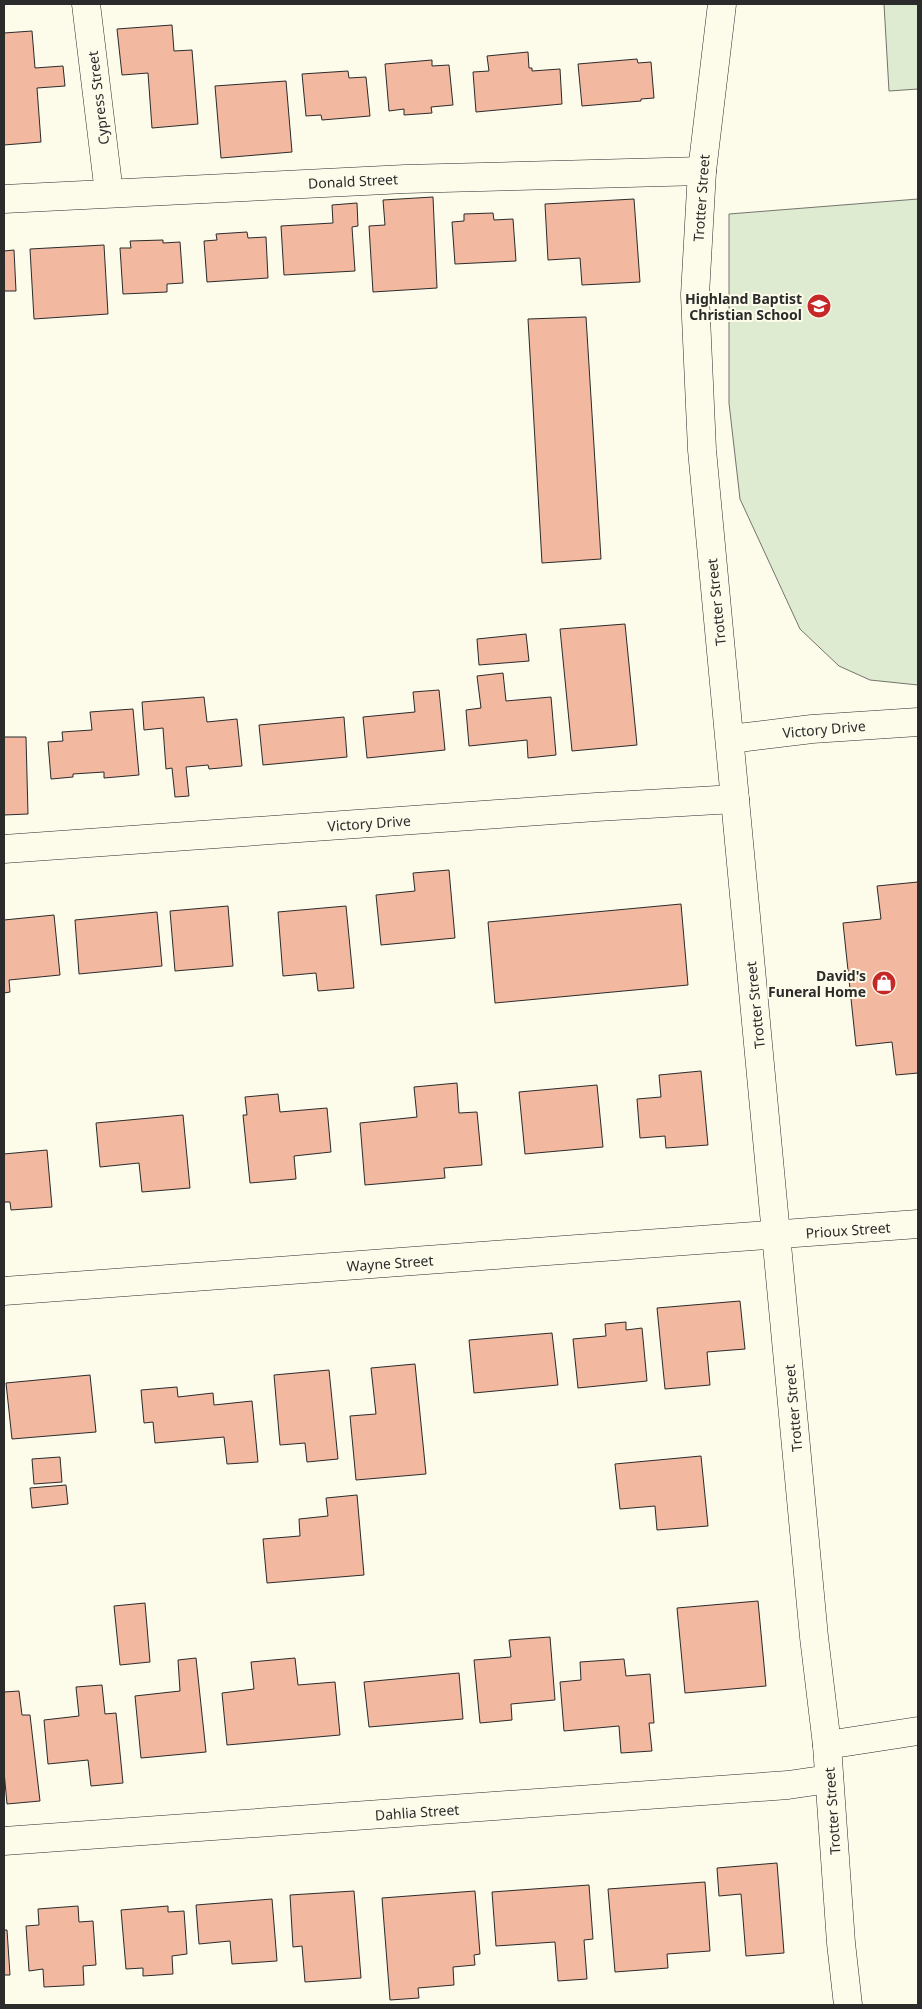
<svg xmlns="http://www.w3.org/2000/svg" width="922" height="2009" font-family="'Noto Sans',sans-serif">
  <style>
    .green { fill: #deebd1; stroke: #74746e }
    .building { fill: #f2b8a0; stroke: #2b2b2b }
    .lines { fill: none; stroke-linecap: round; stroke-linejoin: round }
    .street-casing { stroke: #2b2b2b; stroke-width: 29 }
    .secondary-casing { stroke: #2b2b2b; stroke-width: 29 }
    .street { stroke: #fdfbea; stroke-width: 28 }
    .secondary { stroke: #fdfbea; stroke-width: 28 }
    .labels { text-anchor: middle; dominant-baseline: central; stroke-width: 4; stroke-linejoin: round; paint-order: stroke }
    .street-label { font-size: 14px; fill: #2b2b2b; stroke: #fdfbea }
    .poi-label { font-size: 14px; font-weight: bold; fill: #2b2b2b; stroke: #fdfbea; text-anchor: end }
  </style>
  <rect width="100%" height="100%" fill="#fdfbea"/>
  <path class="green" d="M884,4h34v85l-29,2z
    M918,199v486l-48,-5 -31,-14 -39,-37 -60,-130 -11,-96v-189z"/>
  <path class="building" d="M172,25l2,26 18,-1 6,74 -46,4 -4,-55 -26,2 -5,-46z
    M32,31l3,37 28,-2 2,20 -28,2 4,54 -37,3v-112z
    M528,52l1,16h3v3l28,-2 2,35 -86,8 -3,-40 16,-1 -2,-15z
    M637,59l1,4 13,-1 3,36 -13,1v2l-59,5 -4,-42z
    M432,60v6l17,-1 4,40 -22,2 1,6 -28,2v-6l-15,2 -4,-47z
    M348,71l1,7 17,-1 4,39 -48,4 -1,-5 -15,1 -4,-42z
    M286,81l6,71 -71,6 -6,-72z
    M433,197l4,91 -64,4 -4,-66 16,-1 -2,-25z
    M634,199l6,83 -58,3 -2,-27 -32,2 -3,-56z
    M357,203l1,23 -6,1 3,44 -71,4 -3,-49 52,-3 -1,-18z
    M493,213l1,7 19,-1 3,42 -61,3 -3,-42 12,-1v-7z
    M247,232l1,6 18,-1 2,41 -61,4 -3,-41 13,-1 -1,-6z
    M163,240v3l17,-1 3,41 -16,1v8l-44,2 -3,-46h11l-1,-7z
    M104,245l4,69 -74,5 -4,-70z
    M14,250l2,41h-12v-40z
    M586,317l15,242 -59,4 -14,-244z
    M625,624l12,121 -65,6 -12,-122z
    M526,634l3,27 -50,4 -2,-26z
    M503,673l3,28 45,-4 5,58 -28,3 -1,-18 -58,6 -3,-36 15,-2 -4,-32z
    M439,690l6,60 -78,8 -4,-41 52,-5 -2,-20z
    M204,697l3,25 30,-3 5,47 -33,3 -1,-4 -22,2 3,29 -14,1 -3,-29 -6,1 -3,-41 -19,2 -2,-28z
    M133,709l6,66 -35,3v-6l-31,2v3l-22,2 -3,-37 15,-1 -1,-9 30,-2 -2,-18z
    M344,717l3,40 -84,8 -4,-40z
    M4,737h22l2,77 -24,1z
    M449,870l6,68 -74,7 -5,-50 39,-4 -2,-18z
    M918,882v191l-22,2 -4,-33 -36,4 -13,-123 38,-4 -4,-33z
    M681,904l7,81 -193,18 -7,-81z
    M228,906l5,60 -58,5 -5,-60z
    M346,906l8,82 -36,3 -2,-18 -33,3 -5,-64z
    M157,912l5,54 -83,8 -4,-54z
    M54,915l6,60 -51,5 1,12 -6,1v-73z
    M701,1071l7,74 -42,3 -1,-12 -25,2 -3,-39 24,-2 -2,-22z
    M457,1083l2,30 18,-1 5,53 -38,3 1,10 -80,7 -5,-62 57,-6 -3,-30z
    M597,1085l6,62 -78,7 -6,-62z
    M278,1094l2,18 47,-4 4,44 -37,4 2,23 -46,4 -7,-68h4l-2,-18z
    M183,1115l7,73 -48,4 -3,-29 -39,4 -4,-44z
    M47,1150l5,57 -41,3 -1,-8h-6v-48z
    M740,1301l5,48 -38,3 3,33 -45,4 -8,-81z
    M626,1322v8l16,-2 5,53 -69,7 -5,-49 33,-3 -1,-12z
    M552,1333l6,52 -84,8 -5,-53z
    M415,1364l11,110 -70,6 -6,-64 26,-2 -5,-46z
    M329,1370l9,89 -31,3 -2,-19 -25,2 -6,-70z
    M90,1375l6,57 -84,7 -6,-56z
    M177,1387l1,10 35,-4 1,12 38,-4 6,61 -31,2 -3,-27 -69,6 -2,-21 -9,1 -3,-33z
    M701,1456l7,70 -51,4 -2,-24 -35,3 -5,-45z
    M60,1457l2,25 -28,2 -2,-25z
    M66,1485l2,19 -36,4 -2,-20z
    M357,1495l7,80 -97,8 -4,-44 37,-3 -1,-17 29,-3 -2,-18z
    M758,1601l8,85 -81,7 -8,-85z
    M145,1603l5,59 -30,3 -6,-59z
    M550,1637l5,63 -44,4 1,16 -32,3 -6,-63 37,-3 -2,-17z
    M196,1658l10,94 -65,6 -6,-62 45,-5 -2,-31z
    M295,1658l3,27 37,-3 5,53 -113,10 -5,-52 32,-4 -3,-27z
    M624,1659l2,17 24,-2 4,49h-5l3,28 -31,2 -2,-27 -55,5 -4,-49 21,-2 -1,-18z
    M459,1673l4,46 -94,8 -5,-45z
    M102,1685l3,29 11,-1 7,70 -32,3 -3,-26 -40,4 -4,-44 35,-4 -3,-29z
    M19,1691l3,24h8l10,86 -33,3 -3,-33v-79z
    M777,1863l7,90 -38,3 -5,-62 -22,2 -2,-28z
    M705,1882l5,69 -43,3 1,14 -53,4 -7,-83z
    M589,1885l4,54 -9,1 3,39 -29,2 -3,-39 -59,4 -4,-54z
    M354,1891l7,87 -56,4 -3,-36 -9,1 -3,-52z
    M475,1891l5,63 -6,1 1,10 -22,2 1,18 -36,3 1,10 -29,2 -8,-102z
    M272,1899l5,62 -45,3 -2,-23 -31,3 -3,-39z
    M78,1906l1,16 14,-1 3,44 -13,1 1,19 -40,2 -1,-18 -14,2 -3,-45 13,-1 -1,-16z
    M168,1906v6l16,-1 3,43 -15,2 1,18 -30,2v-8l-17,1 -5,-59z
    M4,1930h3l3,45h-6z"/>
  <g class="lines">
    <defs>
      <path id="street" d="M86,4l23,189
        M4,199l401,-20 297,-8
        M730,739l82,-10 106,-7
        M4,849l592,-42 139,-8
        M4,1291l914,-67
        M827,1745l91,-14
        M4,1841l784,-56 41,-6"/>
      <path id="secondary" d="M722,4l-20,167 -7,124 7,155 112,1187 13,108 14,198 7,62"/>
    </defs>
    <use href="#street" class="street-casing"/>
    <use href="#secondary" class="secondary-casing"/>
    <use href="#street" class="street"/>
    <use href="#secondary" class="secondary"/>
  </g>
  <defs>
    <symbol id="school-disc" viewBox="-11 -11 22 22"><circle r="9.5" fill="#c62828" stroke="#fdfbea"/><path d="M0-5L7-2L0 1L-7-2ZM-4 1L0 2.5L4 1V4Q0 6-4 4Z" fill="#fff"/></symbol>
    <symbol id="shop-disc" viewBox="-11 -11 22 22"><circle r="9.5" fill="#c62828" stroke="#fdfbea"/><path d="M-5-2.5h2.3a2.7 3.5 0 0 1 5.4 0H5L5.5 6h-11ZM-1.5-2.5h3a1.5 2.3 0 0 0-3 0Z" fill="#fff"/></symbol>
  </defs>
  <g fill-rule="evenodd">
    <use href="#school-disc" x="805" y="292" width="28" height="28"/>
    <use href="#shop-disc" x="870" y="969" width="28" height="28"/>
  </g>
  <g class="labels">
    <g class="street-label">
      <text transform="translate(98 98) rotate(-97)">Cypress Street</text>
      <text transform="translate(353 181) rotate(-3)">Donald Street</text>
      <text transform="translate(701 198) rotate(-86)">Trotter Street</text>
      <text transform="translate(716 602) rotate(-96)">Trotter Street</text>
      <text transform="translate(824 729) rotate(-5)">Victory Drive</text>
      <text transform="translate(369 823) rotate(-4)">Victory Drive</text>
      <text transform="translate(755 1005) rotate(-96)">Trotter Street</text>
      <text transform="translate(848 1230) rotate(-4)">Prioux Street</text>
      <text transform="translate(390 1263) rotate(-4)">Wayne Street</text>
      <text transform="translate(793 1408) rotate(-95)">Trotter Street</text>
      <text transform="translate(832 1811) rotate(-94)">Trotter Street</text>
      <text transform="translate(417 1812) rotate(-4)">Dahlia Street</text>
    </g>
    <g class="poi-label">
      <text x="802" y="298">Highland Baptist<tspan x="802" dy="16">Christian School</tspan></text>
      <text x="866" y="975">David's<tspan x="866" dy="16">Funeral Home</tspan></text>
    </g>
  </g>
  <rect width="922" height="2009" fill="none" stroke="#2b2b2b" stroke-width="10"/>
</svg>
